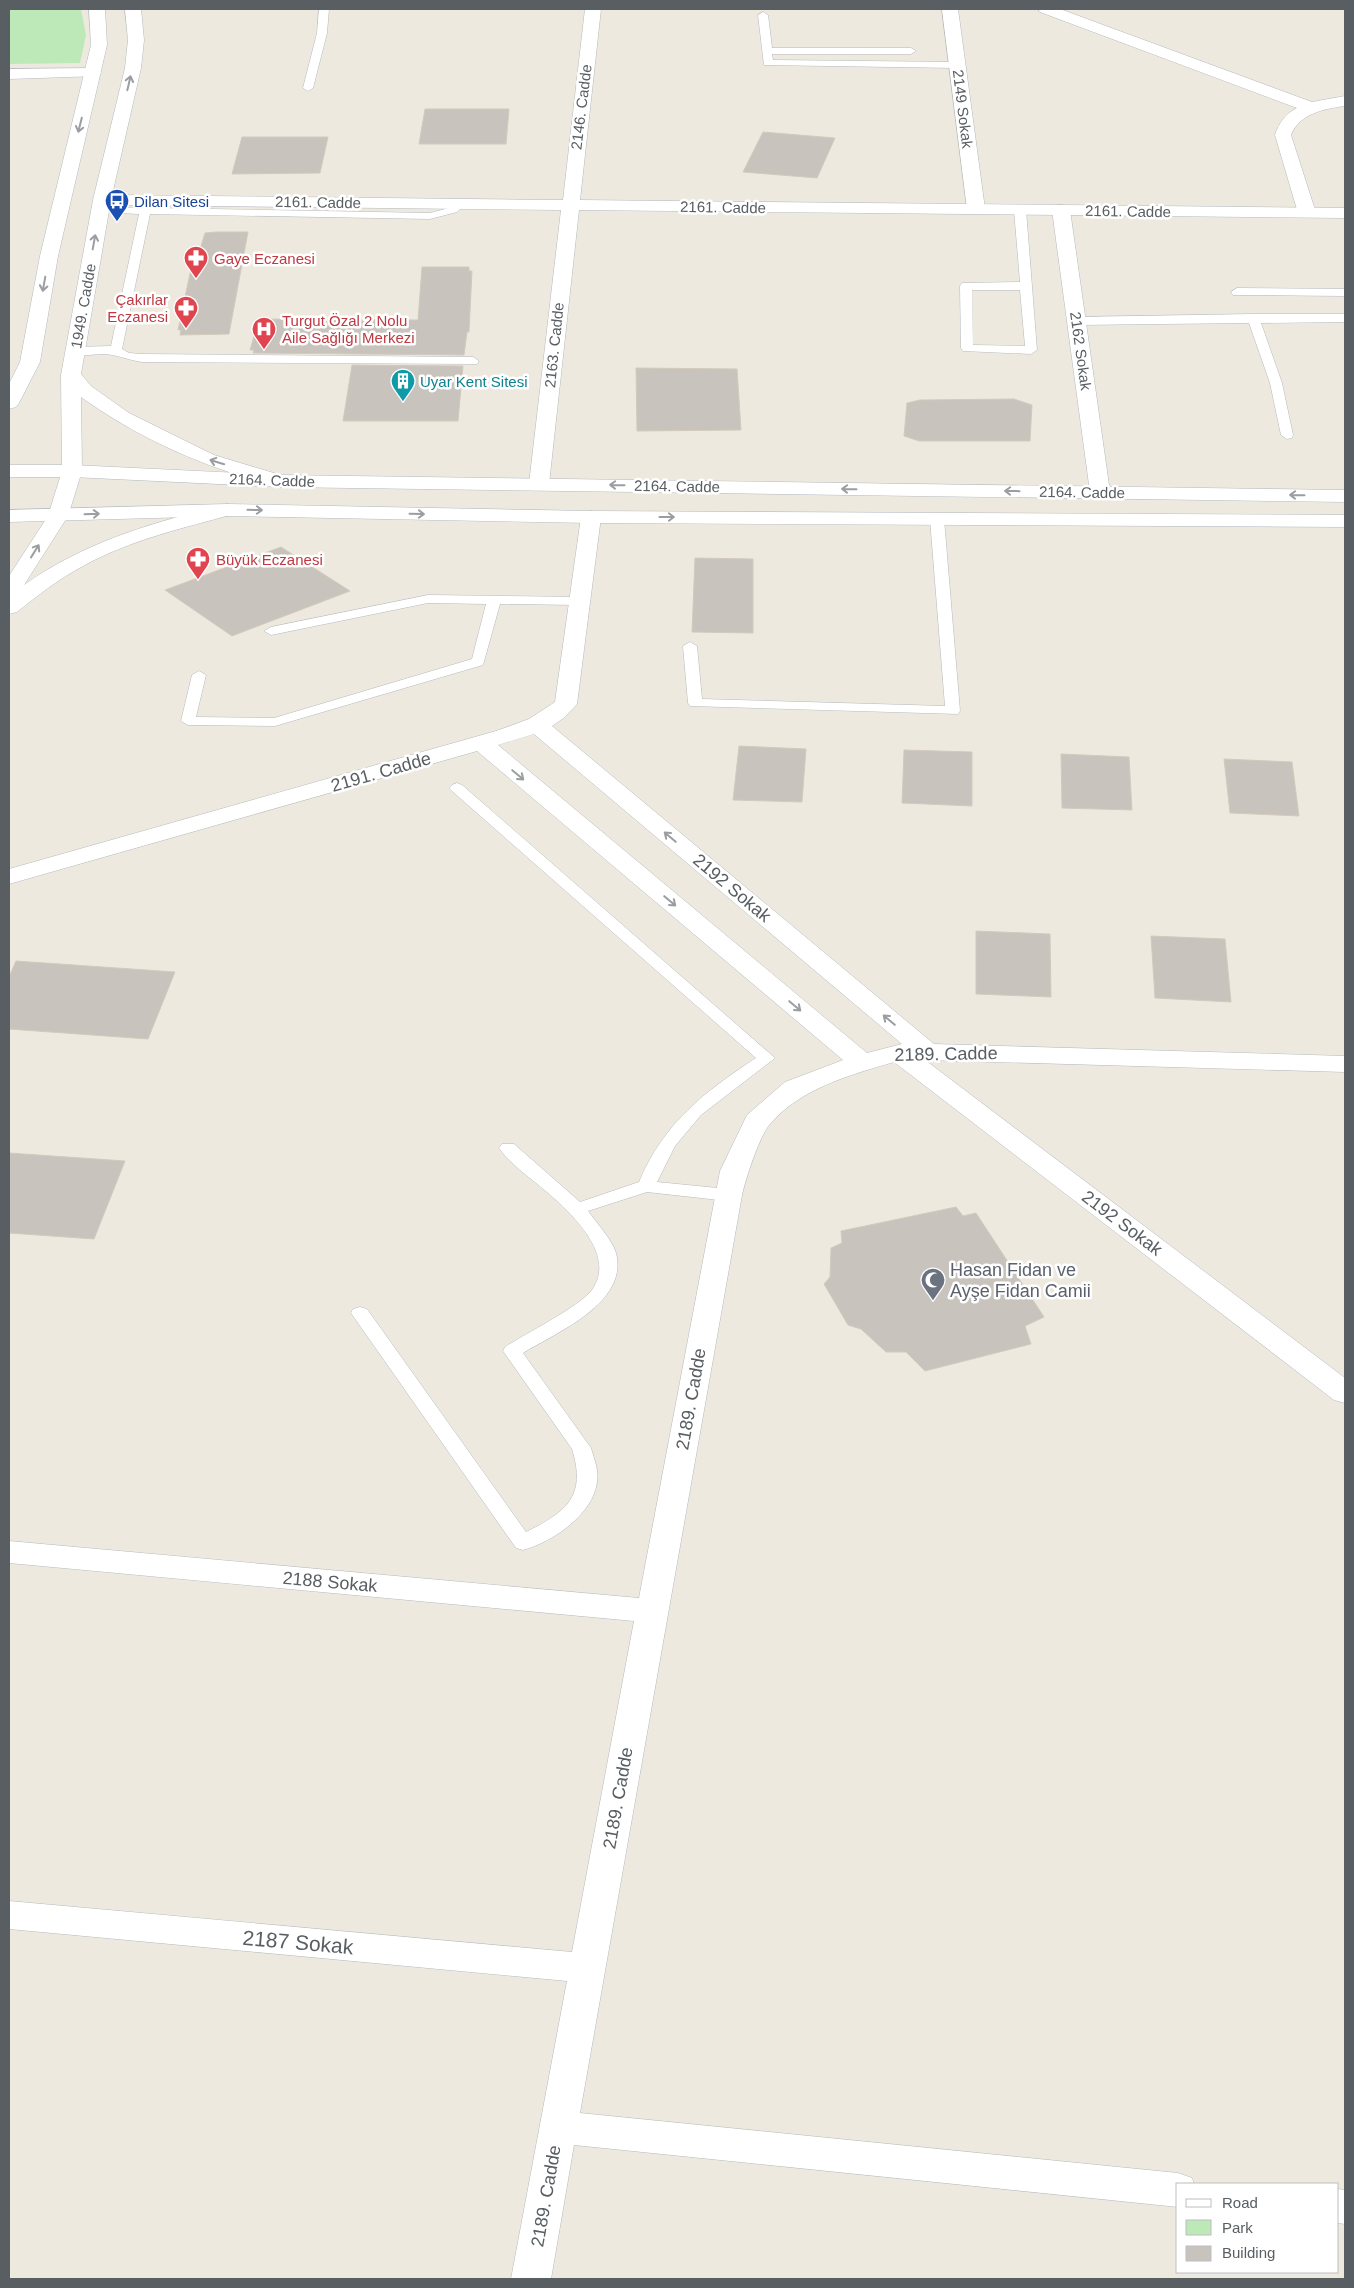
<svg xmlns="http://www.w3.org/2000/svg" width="1354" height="2288" font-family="Arial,sans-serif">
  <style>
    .green { fill: #bde8b8 }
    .building { fill: #c8c3bc; stroke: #d3cabd }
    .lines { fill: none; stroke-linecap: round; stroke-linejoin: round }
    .service-casing { stroke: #b5b9be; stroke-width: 1 }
    .minor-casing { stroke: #b5b9be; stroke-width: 1 }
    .tertiary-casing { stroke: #b5b9be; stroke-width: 1 }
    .secondary-casing { stroke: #b3b9be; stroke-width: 1 }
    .service { fill: #fff; fill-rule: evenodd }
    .minor { fill: #fff; fill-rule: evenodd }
    .tertiary { fill: #fff; fill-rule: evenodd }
    .secondary { fill: #fff; fill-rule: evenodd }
    .oneway { stroke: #9b9ea1 }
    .labels { text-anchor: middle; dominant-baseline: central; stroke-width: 5; stroke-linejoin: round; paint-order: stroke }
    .far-street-label { font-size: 15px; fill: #585e62; stroke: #fff }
    .far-transit-label { font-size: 15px; fill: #164399; stroke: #fff; text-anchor: start }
    .far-health-label { font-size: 15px; fill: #be3a42; stroke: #fff; text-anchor: start }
    .far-culture-label { font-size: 15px; fill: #0d838f; stroke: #fff; text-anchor: start }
    .street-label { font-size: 18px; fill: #585e62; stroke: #fff }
    .worship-label { font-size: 18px; fill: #5b616d; stroke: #fff; text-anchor: start }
    .near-street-label { font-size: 21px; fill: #585e62; stroke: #fff }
  </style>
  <rect width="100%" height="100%" fill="#eee9df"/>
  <path class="green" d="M9,9h72l5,26 -6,28 -71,1z"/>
  <path class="building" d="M425,109h84l-3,35h-87z
    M763,132l72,6 -18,40 -74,-6z
    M242,137h86l-8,36 -88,1z
    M216,232h32l-19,102 -49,1 1,-5h-3l13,-61h3l11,-36z
    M422,267h47v4h3l-3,61h-2l-3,23 -211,-2 1,-3h-4l9,-31 159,1z
    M352,365l111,1 -5,55h-115z
    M636,368l101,1 4,61 -104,1z
    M1014,399l18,6 -2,36h-111l-15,-5 3,-33 13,-3z
    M281,547l69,44 -118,45 -67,-46z
    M695,558l58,1v74l-61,-1z
    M739,746l67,3 -4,53 -69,-2z
    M904,750l68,2v54l-70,-3z
    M1061,754l68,3 3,53 -70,-2z
    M1224,759l68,3 7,54 -69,-3z
    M976,931l74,3 1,63 -75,-3z
    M1151,936l74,3 6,63 -76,-4z
    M16,961l159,11 -27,67 -139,-10v-52z
    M9,1153l116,8 -31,78 -85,-6z
    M956,1207l7,9 13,-3 68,104 -19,9 6,18 -106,27 -19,-19h-20l-25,-23 -13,-4 -24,-41 6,-7 1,-29 11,-5 -1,-12z"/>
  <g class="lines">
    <defs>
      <path id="service" d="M319,9h10l-2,24 -14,55 -5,3 -5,-3 14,-55z
        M763,12l5,3 4,33h139l5,3 -5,3h-139l1,6 184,2 5,3 -5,3 -193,-3 -6,-50z
        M459,201l6,3 -8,8 -27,7 -280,-5 -28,135 7,4 13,1 331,3 6,4 -2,3 -335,-2c-14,-2 -27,-8 -39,-8 -9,0 -27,4 -34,-3l6,-4 36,-1 28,-132 -39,-2 -6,-3 2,-2 334,6 19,-5z
        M1020,207l6,3 11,140 -6,4 -68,-3 -2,-3 -1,-62 2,-3 58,-1 -6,-72zM972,290h48l5,56 -52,-1z
        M1237,288l108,1v7l-112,-1 -2,-3z
        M1253,314h92v8l-84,1 21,60 11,52 -1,3 -5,1 -6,-4 -11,-52 -21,-60 -172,2 -6,-4 6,-4z
        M937,515l7,4 16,192 -2,3 -268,-8 -2,-3 -5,-57 7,-4 7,4 5,53 243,7 -15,-187z
        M428,595l152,2 7,4 -7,4 -80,-1 -17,61 -208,61 -87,-1 -7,-4 11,-46 7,-4 7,4 -10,42 78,1 198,-59 14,-55 -58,-1 -157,32 -7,-4 7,-4z
        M457,783l5,2 313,273 -74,57 -26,31 -18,36 71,7 6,2 3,4 -3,4 -6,2 -81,-9 -59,19c8,11 25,30 28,42 13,50 -59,79 -93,100l68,95c3,11 8,22 6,34 -4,33 -45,60 -74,68l-7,-2 -165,-235 2,-4 7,-2 7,2 159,223c40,-20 61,-35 46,-83l-69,-98 2,-4c20,-13 74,-40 87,-57 25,-35 -20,-76 -45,-98 -15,-13 -36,-27 -48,-44l3,-4h12l66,58 59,-20c25,-59 65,-90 117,-124l-304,-267 -3,-3 3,-3z"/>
      <path id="minor" d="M942,9h16l27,200 -3,4h-12l-3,-4z
        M1038,9h22l252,93 33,-6v10c-21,3 -45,7 -54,29l25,78 -3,4h-12l-3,-4 -23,-78c4,-12 10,-21 22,-27l-257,-96z
        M93,68l6,2 2,3 -2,3 -90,3v-10z
        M1061,205l6,1 3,4 40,282 -3,4 -7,2 -7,-2 -3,-4 -38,-282 3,-4z
        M591,511l7,2 3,4 -24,187 -12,13 -13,9 382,318 411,12v16l-420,-12 420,318v25l-11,-3 -440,-338c-44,13 -93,26 -124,62 -11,13 -24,54 -28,71l-162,918 598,60 14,5 2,6h-16v23l-604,-62 -23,134h-40l56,-298 -558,-52v-28l563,51 62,-331 -625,-58v-22l630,57 81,-427 27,-56 38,-33 58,-22 -366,-309 -468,133v-15l487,-138 33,-12 26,-17 26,-185 3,-4zM534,734l368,310 -35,9 -369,-308z
        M1338,2189l7,1v34l-7,-1z"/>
      <path id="tertiary" d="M89,9h16l2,36 -49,211 -18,106 -21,41 -3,4 -7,2v-25l11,-22 20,-106 51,-211z
        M125,9h16l3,31 -3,28 -29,127 451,5 22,-191h16l-21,191 765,8v10l-766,-8 -30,274 -3,4 -7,2 -7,-2 -3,-4 32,-274 -451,-5 -29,169 10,12 38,27 85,42 73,22 3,4 -3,4 -7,2c-72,-18 -139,-47 -199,-90l1,74 -14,45 -44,69c62,-44 131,-63 203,-81l7,2 3,4 -3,4c-51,14 -104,26 -151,52 -24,13 -45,29 -66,46l-8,2v-38l39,-60 14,-45 -1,-96 32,-175 32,-132 3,-28z"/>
      <path id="secondary" d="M9,465h63l208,10 1065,15v12l-1065,-15 -208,-10h-63z
        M227,504l364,7 754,4v12l-754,-4 -364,-7 -218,6v-12z"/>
    </defs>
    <use href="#service" class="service-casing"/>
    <use href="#minor" class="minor-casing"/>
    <use href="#tertiary" class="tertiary-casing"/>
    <use href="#secondary" class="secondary-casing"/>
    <use href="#service" class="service"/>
    <use href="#minor" class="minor"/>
    <use href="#tertiary" class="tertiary"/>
    <use href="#secondary" class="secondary"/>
  </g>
  <defs><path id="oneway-shaft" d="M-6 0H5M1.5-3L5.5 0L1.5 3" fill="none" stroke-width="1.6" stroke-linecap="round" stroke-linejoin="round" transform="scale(1.25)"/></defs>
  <g class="oneway">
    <use href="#oneway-shaft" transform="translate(129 83) rotate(-77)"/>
    <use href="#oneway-shaft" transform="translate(80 125) rotate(104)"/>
    <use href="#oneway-shaft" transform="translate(94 242) rotate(-80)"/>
    <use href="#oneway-shaft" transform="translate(44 284) rotate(100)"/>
    <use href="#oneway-shaft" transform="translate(217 462) rotate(-163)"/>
    <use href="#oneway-shaft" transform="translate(617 485) rotate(-179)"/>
    <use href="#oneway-shaft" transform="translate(849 489) rotate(-179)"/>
    <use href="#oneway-shaft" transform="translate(1012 491) rotate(-179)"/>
    <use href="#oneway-shaft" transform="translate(1297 495) rotate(-179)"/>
    <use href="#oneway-shaft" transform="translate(255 510) rotate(1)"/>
    <use href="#oneway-shaft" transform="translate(92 514) rotate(-2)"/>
    <use href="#oneway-shaft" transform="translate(417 514) rotate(1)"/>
    <use href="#oneway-shaft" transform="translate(667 517)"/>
    <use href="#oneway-shaft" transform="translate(35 551) rotate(-58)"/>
    <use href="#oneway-shaft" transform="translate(518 775) rotate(40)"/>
    <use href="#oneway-shaft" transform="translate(670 837) rotate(-140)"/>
    <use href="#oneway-shaft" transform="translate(670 901) rotate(40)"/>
    <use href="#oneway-shaft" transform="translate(795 1006) rotate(40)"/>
    <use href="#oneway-shaft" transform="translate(889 1020) rotate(-140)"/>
  </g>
  <defs>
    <symbol id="bus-pin" viewBox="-11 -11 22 30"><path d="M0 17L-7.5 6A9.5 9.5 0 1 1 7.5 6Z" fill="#1a4fb4" stroke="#fff"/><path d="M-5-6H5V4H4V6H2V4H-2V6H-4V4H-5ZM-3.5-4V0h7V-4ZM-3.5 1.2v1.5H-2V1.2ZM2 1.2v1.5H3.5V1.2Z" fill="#fff"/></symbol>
    <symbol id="pharmacy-pin" viewBox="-11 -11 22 30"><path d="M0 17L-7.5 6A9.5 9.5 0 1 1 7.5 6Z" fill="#e0444e" stroke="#fff"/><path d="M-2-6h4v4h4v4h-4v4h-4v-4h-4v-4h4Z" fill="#fff"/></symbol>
    <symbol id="hospital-pin" viewBox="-11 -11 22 30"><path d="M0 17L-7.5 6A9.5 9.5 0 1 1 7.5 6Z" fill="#e0444e" stroke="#fff"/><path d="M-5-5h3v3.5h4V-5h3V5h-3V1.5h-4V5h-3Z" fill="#fff"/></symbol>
    <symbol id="building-pin" viewBox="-11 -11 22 30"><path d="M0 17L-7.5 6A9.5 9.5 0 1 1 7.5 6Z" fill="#0f9aa8" stroke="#fff"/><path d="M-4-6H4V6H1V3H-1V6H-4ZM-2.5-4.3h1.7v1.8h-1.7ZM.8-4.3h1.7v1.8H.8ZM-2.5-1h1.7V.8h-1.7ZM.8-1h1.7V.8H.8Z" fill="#fff"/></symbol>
    <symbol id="mosque-pin" viewBox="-11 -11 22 30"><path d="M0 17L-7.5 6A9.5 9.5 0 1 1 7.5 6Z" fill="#6b7280" stroke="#fff"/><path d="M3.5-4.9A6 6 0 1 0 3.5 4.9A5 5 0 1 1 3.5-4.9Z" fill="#fff"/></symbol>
  </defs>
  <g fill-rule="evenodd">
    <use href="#bus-pin" x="103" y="187" width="28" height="38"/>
    <use href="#pharmacy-pin" x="182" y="244" width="28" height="38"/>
    <use href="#pharmacy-pin" x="172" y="294" width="28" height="38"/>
    <use href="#hospital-pin" x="250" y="315" width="28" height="38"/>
    <use href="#building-pin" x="389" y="367" width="28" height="38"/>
    <use href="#pharmacy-pin" x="184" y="545" width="28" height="38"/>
    <use href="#mosque-pin" x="919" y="1266" width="28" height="38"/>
  </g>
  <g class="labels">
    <g class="far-street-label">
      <text transform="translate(581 107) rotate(-83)">2146. Cadde</text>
      <text transform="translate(963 109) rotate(83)">2149 Sokak</text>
      <text transform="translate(318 202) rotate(1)">2161. Cadde</text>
      <text transform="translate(723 207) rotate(1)">2161. Cadde</text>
      <text transform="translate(1128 211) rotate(1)">2161. Cadde</text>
      <text transform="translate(83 306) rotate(-80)">1949. Cadde</text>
      <text transform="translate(554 345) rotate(-84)">2163. Cadde</text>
      <text transform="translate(1081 351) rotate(82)">2162 Sokak</text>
      <text transform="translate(272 480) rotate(2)">2164. Cadde</text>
      <text transform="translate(677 486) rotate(1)">2164. Cadde</text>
      <text transform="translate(1082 492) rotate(1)">2164. Cadde</text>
    </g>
    <g class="far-transit-label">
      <text x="134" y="201">Dilan Sitesi</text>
    </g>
    <g class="far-health-label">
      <text x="214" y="258">Gaye Eczanesi</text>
      <text x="168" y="299" text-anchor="end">Çakırlar<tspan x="168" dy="17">Eczanesi</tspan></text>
      <text x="282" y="320">Turgut Özal 2 Nolu<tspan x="282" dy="17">Aile Sağlığı Merkezi</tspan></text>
      <text x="216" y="559">Büyük Eczanesi</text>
    </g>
    <g class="far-culture-label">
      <text x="420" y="381">Uyar Kent Sitesi</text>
    </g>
    <g class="street-label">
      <text transform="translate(381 772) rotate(-16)">2191. Cadde</text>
      <text transform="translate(732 888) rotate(40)">2192 Sokak</text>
      <text transform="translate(946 1054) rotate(-1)">2189. Cadde</text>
      <text transform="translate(1122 1223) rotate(37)">2192 Sokak</text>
      <text transform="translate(691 1399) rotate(-80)">2189. Cadde</text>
      <text transform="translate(330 1582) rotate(5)">2188 Sokak</text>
      <text transform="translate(618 1798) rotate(-80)">2189. Cadde</text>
      <text transform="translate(546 2196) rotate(-80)">2189. Cadde</text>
    </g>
    <g class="worship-label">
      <text x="950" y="1270">Hasan Fidan ve<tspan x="950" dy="21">Ayşe Fidan Camii</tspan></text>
    </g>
    <g class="near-street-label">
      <text transform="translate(298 1942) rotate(5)">2187 Sokak</text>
    </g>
  </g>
  <rect width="1354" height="2288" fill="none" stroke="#585e62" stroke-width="20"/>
  <rect x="1176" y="2183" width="162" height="90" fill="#ffffff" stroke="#bcbfc0"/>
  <rect x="1186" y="2199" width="25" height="8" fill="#ffffff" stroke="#bcbfc0"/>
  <text x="1222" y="2208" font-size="15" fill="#585e62">Road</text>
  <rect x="1186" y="2220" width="25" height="15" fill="#bde8b8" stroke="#bcbfc0"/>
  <text x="1222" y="2233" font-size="15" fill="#585e62">Park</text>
  <rect x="1186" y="2246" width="25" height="15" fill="#c8c3bc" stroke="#bcbfc0"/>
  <text x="1222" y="2258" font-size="15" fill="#585e62">Building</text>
</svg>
